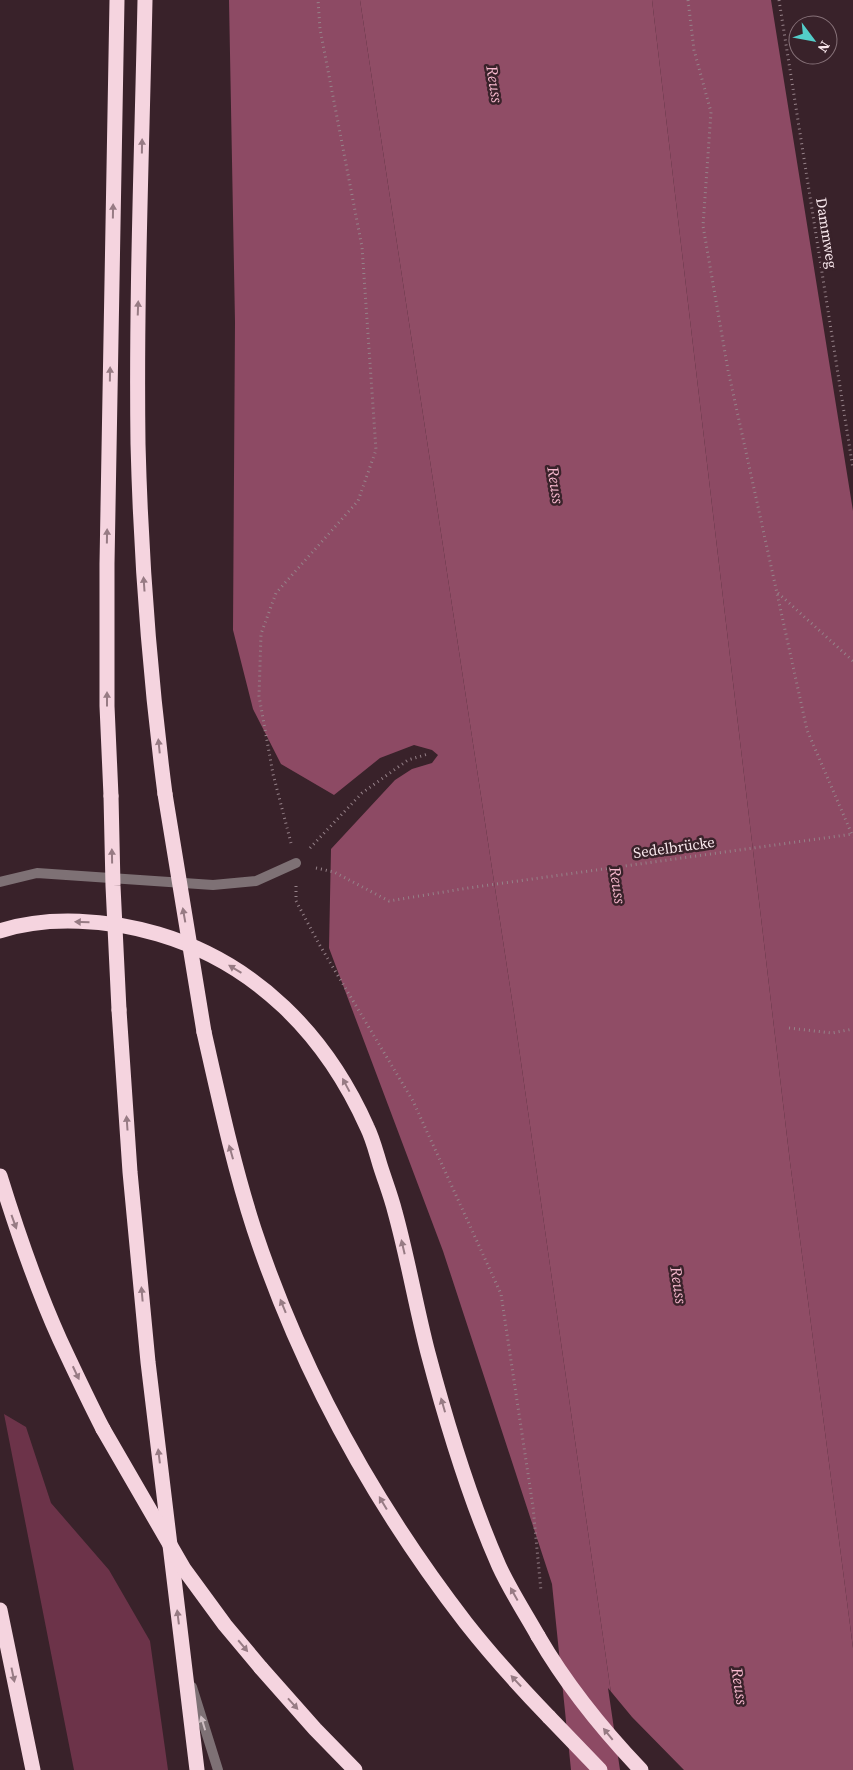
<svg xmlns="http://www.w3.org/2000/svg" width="853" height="1770" font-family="'Source Serif 4',serif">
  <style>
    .green { fill: #6c3349 }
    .forest { fill: #8d4a64 }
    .water { fill: #904d66 }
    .pier { fill: #39222a }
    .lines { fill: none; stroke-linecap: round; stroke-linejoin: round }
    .path { stroke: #968289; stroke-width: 3; stroke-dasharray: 1 4; stroke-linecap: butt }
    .lane { stroke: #7e7175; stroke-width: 10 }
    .highway { stroke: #f5d4df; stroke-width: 15 }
    .highway-bridge { stroke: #f5d4df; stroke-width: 15 }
    .oneway { fill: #977b84 }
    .oneway2 { fill: #cebec3 }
    .labels { text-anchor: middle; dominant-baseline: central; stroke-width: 5; stroke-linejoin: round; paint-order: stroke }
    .street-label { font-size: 15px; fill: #f9e8ed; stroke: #39222a }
    .water-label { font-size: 16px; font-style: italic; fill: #f7b9ce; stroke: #39222a }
  </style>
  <rect width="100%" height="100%" fill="#39222a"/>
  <path class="green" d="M4,1414l22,13 25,76 58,67 41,71 18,129h-94z"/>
  <path class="forest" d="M229,0h131l154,1013 108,757h-51l-19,-186 -109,-333 -114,-303 2,-99 64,-69 17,-11 20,-6 6,-8 -6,-5 -18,-5 -34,13 -46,37 -53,-31 -28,-55 -20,-79 2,-308z
    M652,0h119l82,511v1137l-63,-486z"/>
  <path class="water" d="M360,0h292l138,1162 63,486v122h-231l-108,-757z"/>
  <path class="pier" d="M608,1688l24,29 52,53h-64z"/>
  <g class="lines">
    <path class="path" d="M688,0l6,50 17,62 -8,114 25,144 79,360 46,107
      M779,0l74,469
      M778,593l75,68
      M291,843l-18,-69 -14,-78 2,-62 15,-41 82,-92 18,-51 -14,-203 -42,-218 -2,-29
      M310,848l52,-55 46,-33 20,-6
      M316,868l18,4 55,29 79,-13 385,-54
      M296,886v15l23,43 94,157 88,193 32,213 8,84
      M789,1028l43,5 21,-4"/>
    <path class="lane" d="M0,882l37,-9 176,12 43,-4 40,-18
      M192,1687l26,83"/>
    <path class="highway" d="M145,0c-3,148 -9,296 -7,444 3,117 12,234 27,350
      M111,796l-4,-90v-142l10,-564
      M0,931c48,-16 110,-11 158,3 98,29 168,101 209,193 6,12 9,25 13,38 5,16 11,31 15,47 13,47 21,95 33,141 19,72 41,145 71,213 11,24 26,47 39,70
      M119,1010l11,162 18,190 49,408
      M204,1032c15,66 29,132 50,197 47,142 121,276 212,394 26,33 54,64 83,94
      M0,1176c17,55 36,111 60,164 14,30 28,60 43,89
      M0,1610l33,160
      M261,1668l54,61 40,41"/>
    <path class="highway-bridge" d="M165,794l39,238
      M111,796l2,90 6,124
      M103,1429l81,140 41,56 36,43
      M538,1636c29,50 64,93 103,134
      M549,1717l51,53"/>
  </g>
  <defs><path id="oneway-solid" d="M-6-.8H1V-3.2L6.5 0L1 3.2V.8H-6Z" transform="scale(1.25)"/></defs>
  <g class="oneway">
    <use href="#oneway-solid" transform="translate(142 146) rotate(-89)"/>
    <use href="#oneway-solid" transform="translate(113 211) rotate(-89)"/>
    <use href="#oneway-solid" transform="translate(138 308) rotate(-88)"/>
    <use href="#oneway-solid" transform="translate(110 374) rotate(-89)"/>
    <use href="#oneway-solid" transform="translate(107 536) rotate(-89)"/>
    <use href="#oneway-solid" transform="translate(144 584) rotate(-94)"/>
    <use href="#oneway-solid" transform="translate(107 699) rotate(-90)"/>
    <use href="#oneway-solid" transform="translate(159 746) rotate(-96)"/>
    <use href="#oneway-solid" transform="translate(112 856) rotate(-91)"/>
    <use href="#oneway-solid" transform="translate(184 915) rotate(-100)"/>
    <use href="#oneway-solid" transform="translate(82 922) rotate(-178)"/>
    <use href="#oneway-solid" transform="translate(235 969) rotate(-149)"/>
    <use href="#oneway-solid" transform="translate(346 1085) rotate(-118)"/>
    <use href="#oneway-solid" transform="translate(127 1123) rotate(-94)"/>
    <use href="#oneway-solid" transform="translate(231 1152) rotate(-106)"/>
    <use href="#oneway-solid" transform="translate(14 1222) rotate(70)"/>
    <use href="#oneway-solid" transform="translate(403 1247) rotate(-103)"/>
    <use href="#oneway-solid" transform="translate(142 1294) rotate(-95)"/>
    <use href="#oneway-solid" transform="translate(283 1306) rotate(-112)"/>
    <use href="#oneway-solid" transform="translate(76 1373) rotate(65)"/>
    <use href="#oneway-solid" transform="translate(443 1405) rotate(-106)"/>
    <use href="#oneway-solid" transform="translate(159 1456) rotate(-97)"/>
    <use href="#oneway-solid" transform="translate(383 1503) rotate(-121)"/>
    <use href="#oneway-solid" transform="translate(514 1594) rotate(-119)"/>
    <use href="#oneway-solid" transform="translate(178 1617) rotate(-97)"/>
    <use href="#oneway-solid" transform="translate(243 1646) rotate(50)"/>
    <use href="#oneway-solid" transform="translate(13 1675) rotate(78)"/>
    <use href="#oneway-solid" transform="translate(516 1681) rotate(-133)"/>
    <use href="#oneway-solid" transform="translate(293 1704) rotate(48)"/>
    <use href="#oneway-solid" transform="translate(608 1734) rotate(-129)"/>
  </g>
  <use class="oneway2" href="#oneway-solid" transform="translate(203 1723) rotate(-107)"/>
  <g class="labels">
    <g class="street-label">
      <text transform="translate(827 233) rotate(81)">Dammweg</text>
      <text transform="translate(674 847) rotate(-8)">Sedelbrücke</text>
    </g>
    <g class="water-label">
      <text transform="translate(495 84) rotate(81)">Reuss</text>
      <text transform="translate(556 485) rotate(81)">Reuss</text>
      <text transform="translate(618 885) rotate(81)">Reuss</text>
      <text transform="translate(679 1285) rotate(81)">Reuss</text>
      <text transform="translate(740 1686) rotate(81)">Reuss</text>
    </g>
  </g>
  <g transform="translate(813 40) rotate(122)"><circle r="24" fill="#39222a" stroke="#867178"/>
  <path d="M0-4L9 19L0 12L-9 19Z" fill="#53cdc9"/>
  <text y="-8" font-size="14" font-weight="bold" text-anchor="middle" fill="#f9e8ed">N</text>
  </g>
</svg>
